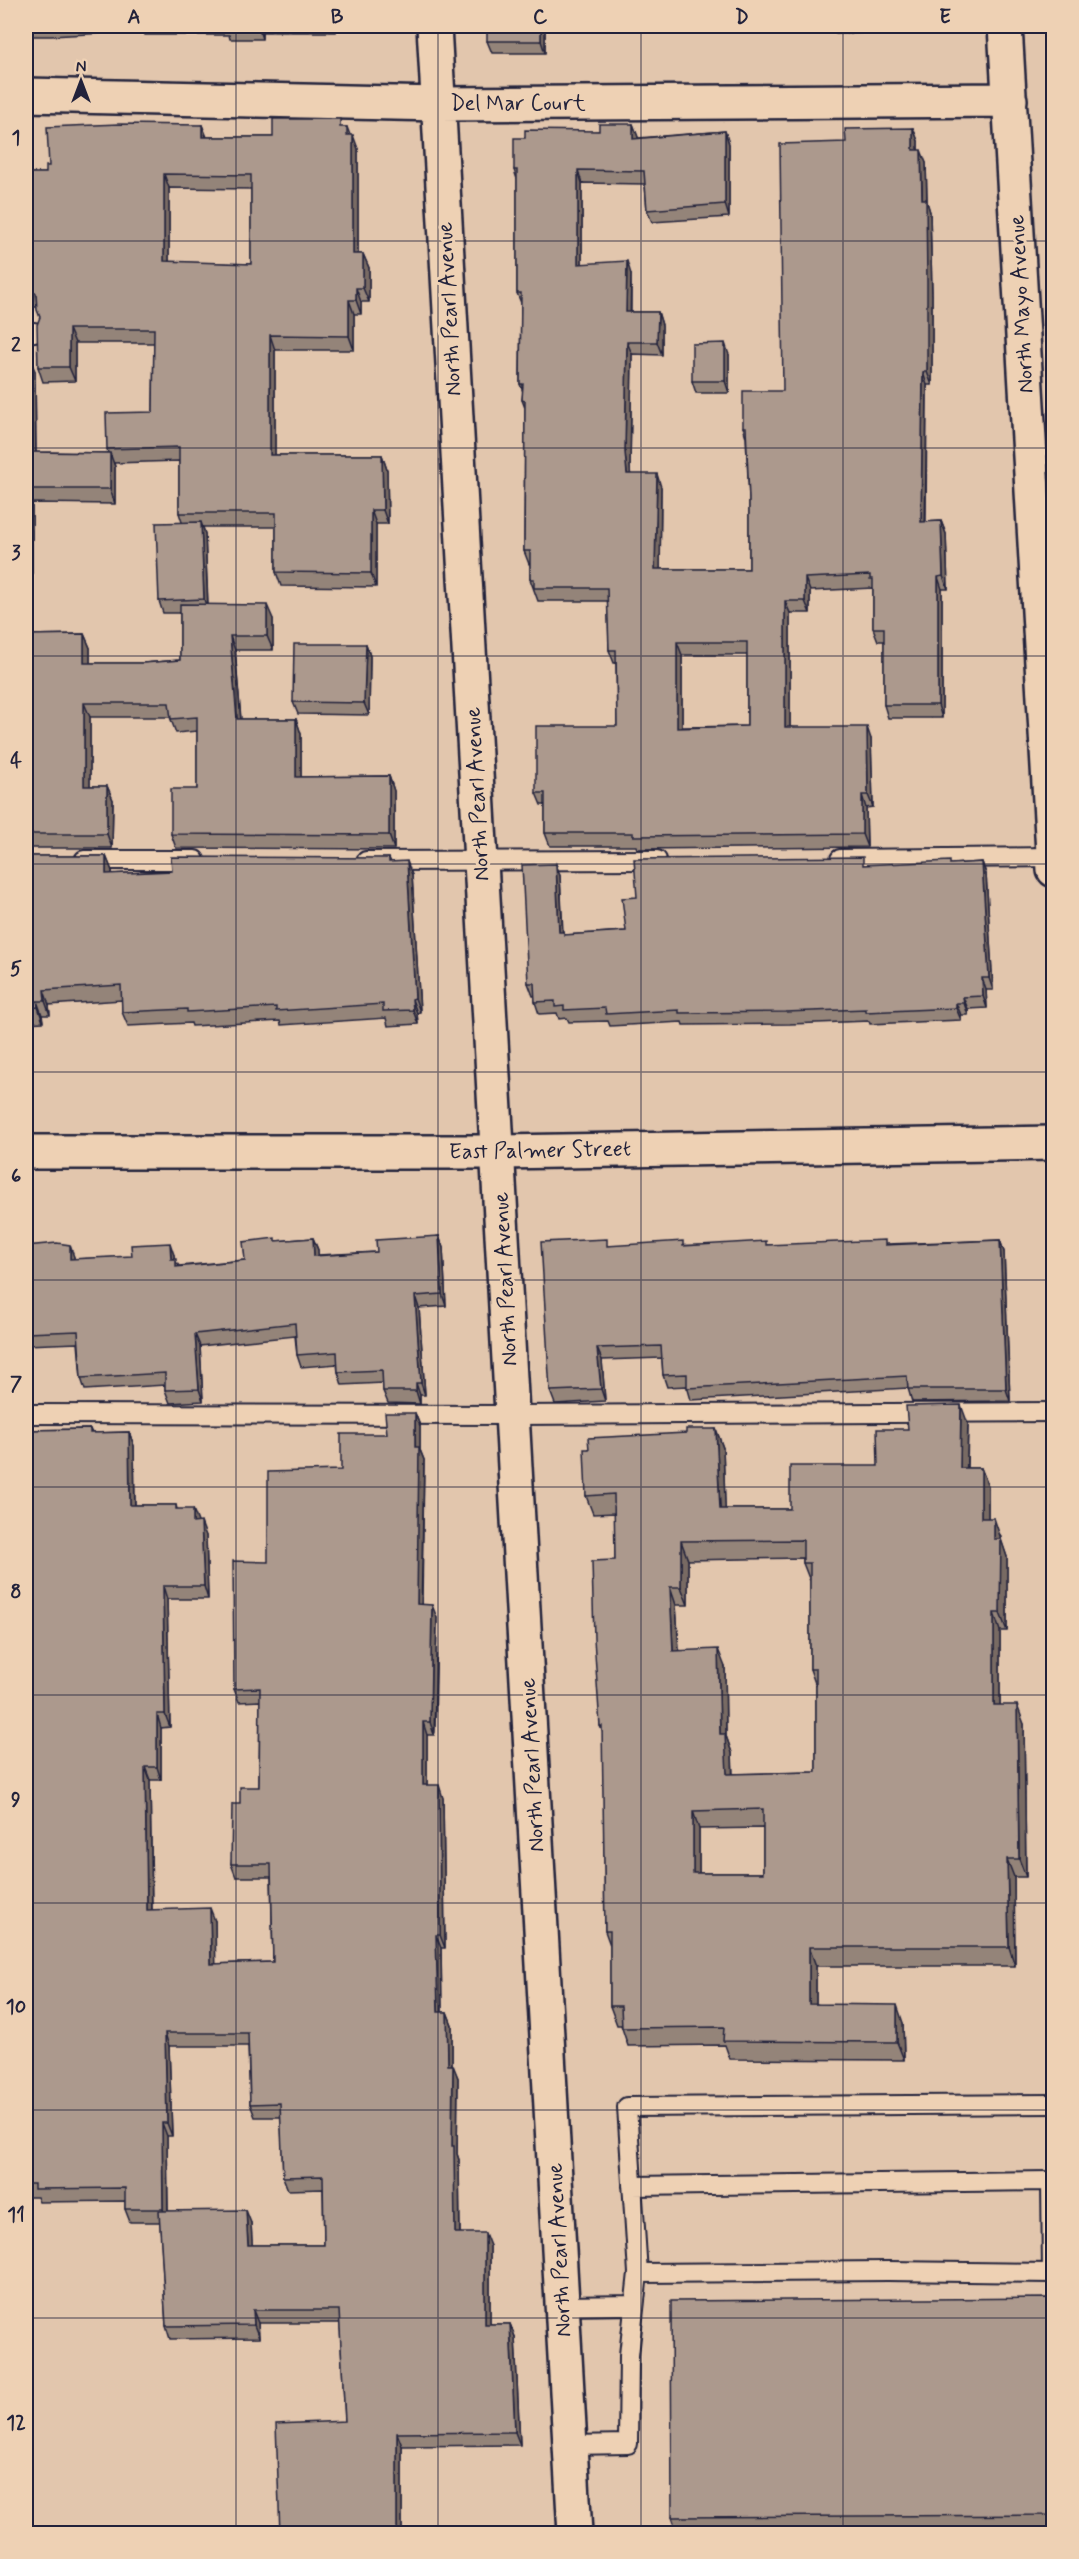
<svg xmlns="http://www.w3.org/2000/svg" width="1079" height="2559" font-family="Mynerve,sans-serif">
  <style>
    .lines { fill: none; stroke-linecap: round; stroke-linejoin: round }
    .service-casing { stroke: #22223b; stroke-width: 22 }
    .minor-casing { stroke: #22223b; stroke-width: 38 }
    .secondary-casing { stroke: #22223b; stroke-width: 38 }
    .service { stroke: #eed1b4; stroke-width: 18 }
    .minor { stroke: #eed1b4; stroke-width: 33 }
    .secondary { stroke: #eed1b4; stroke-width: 33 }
    .wall { fill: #948479; stroke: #22223b; stroke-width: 1.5; fill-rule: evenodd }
    .shaded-wall { fill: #786b63; stroke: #22223b; stroke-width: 1.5 }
    .building { fill: #ac998d; stroke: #22223b; stroke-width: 1.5; fill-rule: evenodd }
    .grid { fill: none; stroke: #22223b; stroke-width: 1.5; stroke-opacity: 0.55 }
    .labels { text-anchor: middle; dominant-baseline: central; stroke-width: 6; stroke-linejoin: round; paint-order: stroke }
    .street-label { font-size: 22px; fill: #22223b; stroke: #eed1b4 }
    .neatline { fill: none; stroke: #22223b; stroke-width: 2 }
    .grid-label { font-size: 20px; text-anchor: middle; font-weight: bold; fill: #22223b }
  </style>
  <rect width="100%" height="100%" fill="#e2c6ad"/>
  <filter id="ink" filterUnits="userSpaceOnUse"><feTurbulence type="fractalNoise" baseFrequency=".0167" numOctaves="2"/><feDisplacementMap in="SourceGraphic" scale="12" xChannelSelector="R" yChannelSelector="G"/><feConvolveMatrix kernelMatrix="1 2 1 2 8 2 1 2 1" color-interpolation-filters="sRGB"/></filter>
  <g filter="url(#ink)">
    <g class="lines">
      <defs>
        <path id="service" d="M26,333l8,-1
          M840,859l214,-2
          M84,860h111
          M366,861l291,-1
          M26,1414l488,1 540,-3
          M632,2186l419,-5 1,92 -164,-2 -250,2
          M563,2306l71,-1
          M570,2445l58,-1 1,-89 9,-82 -11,-166 427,-3"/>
        <path id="minor" d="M434,26l141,2508
          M1005,26l49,844
          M26,95l413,9 571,-4"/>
        <path id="secondary" d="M26,1152h473l555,-9"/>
      </defs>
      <use href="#service" class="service-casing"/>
      <use href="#minor" class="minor-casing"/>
      <use href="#secondary" class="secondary-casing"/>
      <use href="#service" class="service"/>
      <use href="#minor" class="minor"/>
      <use href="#secondary" class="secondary"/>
    </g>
    <path class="wall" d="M26,26h310v6h-74v7h-32l-1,-4h-84l-1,-4 -93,5h-25z
      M545,26v27h-53l-5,-12z
      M833,26h74v6l-71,2z
      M633,124l5,14 87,-7 4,13v73l-77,5 -5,-12 -2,-26 -63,-1v81l49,10v38h27l4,13v30l-30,-1 -2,111v9l31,13 -1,82h89v-70l-3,-62 -3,-10 40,-36 63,-249 67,-14 5,13v9l8,13 1,39 3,10 2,83v90h-5l-1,137 15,-1 5,13 2,55h-6v129h-54l-4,-13v-64h-6l-5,-13v-40l-63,3v22h-20v114l81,12 2,68 -7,1 1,39 -230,2 -1,-3h-86l-5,-13v-28h-4l-5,-12 81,-67 -1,-63h-2l-5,-13 -1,-49h-70l-8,-22v-15h-1l-5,-13 1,-143 -3,-8 1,-8 -3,-8 1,-81 -4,-10v-114l-3,-9 11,-32 74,-7zM682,655h65v71l-65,1z
      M202,125l5,12h66l74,-10 3,8 8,14v105h5l6,14v34h-8v12h-7v36h-79v105h107l5,15 1,54h-12v63l-95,-1 -5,-14v-45h-73l2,7 3,71 65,14v31h-38l6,69h55l5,15v43l88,-1 5,15v58l-218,-1 -5,-14 26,-45v-58l-21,2 -6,-16h-80v69h17l6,14 -1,48h-86v-213l58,-1 6,14v15h53l37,-3v-47h-17l-4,-12 23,-79 -3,-9v-52l-65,2 1,4v37l-83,-1v83h-6v-230l9,15 1,81 72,1 -1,-4 46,-37 1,-69h-79v38l-32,1 -5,-15 2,-49 -3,-11h-11v-134h20l3,-7zM169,188l82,1v75l-82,-2z
      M729,355v38h-33l-4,-12z
      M366,644l4,12 -1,59 -71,-1 -5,-12z
      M26,856h80l6,15v3l277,-16 2,4 21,13 8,137 -3,1 1,11 -30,2 -2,-8 -105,7 -1,-4 -88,5 -1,-3 -63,3 -6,-14v-12l-73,5 1,10h-8l1,7 -17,1z
      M982,862l4,12 7,116h-7l1,18 -19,1v6h-7v5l-91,4 -1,-3 -79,3 -107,1 -1,-3 -72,4 -2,-5 -39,1 -2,-4 -8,1 -2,-6 -18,1 -4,-12v-6h-2l-5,-13 28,-119 4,12 3,56h1l1,3 61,-4 11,-34 229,-32 86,-1z
      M439,1236l4,12 3,58 -27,2 6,87h-5v9l-32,-1 -5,-12v-8l-41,2 -4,-13 -1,-8 -36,3 -4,-12 -2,-19 -95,10 3,55 -33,2 -5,-13v-5l-80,5 -4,-12 -3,-35 -52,2v-99l48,11v2l100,-4v4l5,7 66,-6 31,-19 37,-3 5,12v5l59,-3z
      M1000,1240l4,12 6,149 -98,1 -4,-14 -217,12 -4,-14 -20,1 -4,-12 -1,-17 -60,2 3,41 -50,3 -5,-13 59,-145 278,-2z
      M415,1413l5,13v24l4,10 -2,144 15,14 -2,114 -1,3h-7v50l16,13 2,150h-4l1,64h5l5,13v40l6,13 -1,76 2,6 1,73 30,13v78h20l5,13 5,108 -118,1v88h-122l65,-113 -5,-98h-82l1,15 -89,1 -4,-13 -6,-104h-30l-5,-13v-8l-86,1 -2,-5h-10l-1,-4v-47l2,-1v-130l-2,-7v-578l64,-1 2,4 37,-1 5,14 1,59h41l1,4 21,14 8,13 2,63h-41l3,128 -9,1v52h-11l2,130 63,11v43l58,-2 -2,-85h-35l-5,-13 9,-60 19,-17 1,-86 -21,1 -5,-13 34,-127 73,-92 46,-36zM169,2046h79l2,58 5,13h26l2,60 5,13 35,-1 1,56h-72l-1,-22 -83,-12 -1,-75h5z
      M968,1424l-1,44h14l7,18v32l13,18v4l6,17v74h-7v74l24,19 2,153h-12l1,89h-199v38l87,19 1,37 -174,-1 -5,-14 -97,1 -7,-21h-4l-7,-19v-61l-5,-14 -2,-198 -3,-7 15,-166v-47l-22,1 -7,-18 3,-47 127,-20 7,19 2,61h65l88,-43 30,-37zM803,1558v5l7,18v88l6,17v86l-83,2 -1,-21 -6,-17 -1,-69 -46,-17 -3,-45h12v-45zM763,1828v45h-64v-44z
      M1053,2298v236h-375l-6,-17z"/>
    <path class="shaded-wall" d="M258,26h2l2,6v7z
      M541,26h4v27l-4,-12z
      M633,124l5,13v14l-5,-12z
      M202,125l5,14 -5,-2z
      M913,128l5,13v22l-5,-13z
      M725,131l4,13v73l-4,-13z
      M353,135l5,14v119l-5,-14z
      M921,150l5,13 1,39 3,10 2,83v90l-5,-13z
      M578,170l4,13v94l-4,-13z
      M164,174l5,14v88l-5,-15z
      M363,254l6,14v34l-6,-14z
      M627,261l4,13 -1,51 -4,-13z
      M356,288l5,14v12l-5,-14z
      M349,300l5,14v36l-5,-14z
      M658,312l4,13v30l-5,-13z
      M69,329l6,14v38l-6,-14z
      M270,335l5,15v120l-5,-15z
      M627,342l5,12 -2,111 1,21 -4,-12 -2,-22z
      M725,343l4,12v38l-4,-12z
      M29,356l6,15 1,95 -5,-14z
      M923,372l4,13 -2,150 -4,-13z
      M110,453l5,14v37l-5,-15z
      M382,455l5,15 1,54 -5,-14z
      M657,474l4,13 -1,95 -5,-13z
      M27,489l5,14v83l-5,-14z
      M371,510l5,14v63l-5,-14z
      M941,521l5,13 2,55 -5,-13z
      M201,522l4,12 3,78 -4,-13z
      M938,577l4,12v129l-4,-13z
      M805,578l5,13v22l-5,-12z
      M785,601l5,12v127l-5,-13z
      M267,605l6,14v31l-6,-14z
      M84,634l6,14v29l-6,-14z
      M230,636l5,14 7,84 -5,-15z
      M677,642l5,13v85l-5,-12z
      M366,644l4,12 -1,59 -5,-12z
      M84,703l6,14v83l-6,-14z
      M296,719l5,15v57l-5,-14z
      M867,727l4,12 2,68 -5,-12z
      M389,776l5,15v58l-5,-14z
      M107,786l6,14 -1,48 -5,-14z
      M862,795l4,13 1,39 -5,-13z
      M106,856l6,15 -1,18 -5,-15z
      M407,861l5,14 8,137 -5,-14z
      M982,862l4,12 7,116 -4,-12z
      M556,864l4,12 3,68 -4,-12z
      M982,978l4,12 1,18 -4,-12z
      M44,990l5,15 1,10 -5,-14z
      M963,997l5,12v6l-4,-12z
      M412,999l5,14 1,11 -5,-14z
      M37,1001l5,14 1,7 -5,-15z
      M956,1003l5,12v5l-5,-12z
      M439,1236l4,12 3,58 -4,-12z
      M313,1238l5,12 1,18 -5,-12z
      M1000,1240l4,12 6,149 -4,-12z
      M170,1243l4,12 1,16 -4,-12z
      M70,1245l4,12 1,15 -5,-13z
      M415,1296l4,12 6,87 -4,-12z
      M195,1334l5,12 3,55 -4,-12z
      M597,1348l5,12 3,41 -4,-12z
      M416,1383l4,12v9l-4,-13z
      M961,1405l7,19 -2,62 -6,-18z
      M415,1413l5,13v24l4,10 -3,158 -4,-14z
      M716,1429l7,19 3,80 -6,-19z
      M129,1432l5,14 1,72 -5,-13z
      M981,1468l7,18v50l-7,-18z
      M193,1509l5,13v14l-5,-13z
      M994,1518l13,39v74l-7,-18 -6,-74z
      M201,1522l5,14 2,63 -4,-13z
      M681,1541l7,19v45l-7,-18z
      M163,1586l4,13 3,128 -5,-13z
      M670,1587l6,18 4,64 -7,-18z
      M432,1605l5,13 -3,117 -4,-13z
      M994,1613l6,18v93l-6,-19z
      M718,1649l7,18 1,69 6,17 1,39 -6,-18 -7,-40z
      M1017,1705l7,19 2,153 -7,-18z
      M157,1714l4,14v52l-4,-13z
      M423,1722l4,13v63l-4,-13z
      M145,1767l5,13 2,143 -5,-13z
      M439,1785l4,13 2,150 -5,-13z
      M693,1811l6,18v62l-6,-18z
      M1007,1859l7,18 1,89 -6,-19z
      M210,1908l5,13 1,56 -5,-13z
      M436,1935l5,13 1,77 -4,-13z
      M809,1947l7,19v57l-7,-19z
      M897,2005l6,18 1,37 -7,-18z
      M447,2012l5,13v53l-4,-13z
      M165,2033l4,13 3,90 -5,-13z
      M453,2065l5,13 -1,76 2,6 1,86 -5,-13 -3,-87z
      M162,2123l5,13 1,86 -5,-13z
      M246,2210l5,13 2,35 -5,-13z
      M485,2233l5,13v92l-5,-14z
      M253,2310l5,13 1,15 -5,-13z
      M510,2324l5,13 5,108 -5,-13z
      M397,2433l5,13v88h-4l-1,-4z"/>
    <path class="building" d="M226,26h32v1h-32z
      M487,26h54v15h-54z
      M273,119h67v8h7v8h6v119h10v34h-7v12h-7v36l-79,-1v120h112l1,55h-12v63l-95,-1v-59h-97v-66l-72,2 -1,-36 47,-1 1,-83h-85v38h-31l-1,-42 3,-8 -3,-7 -1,-17h-10v-120h20v-7h3l-2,-39 72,-3 83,1v12h71zM164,174l87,1v89l-87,-3z
      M599,124h34v15l92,-8v73l-78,6 -3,-39 -66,-1v94l49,-3 -1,51h32l-1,30h-30l-2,110 2,22h30l-2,95h94v-70l-3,-72h-3v-36h40l-3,-247 66,-2 -1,-13 68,-1v22h8l1,49h4l1,83v90h-4l-2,150 20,-1 2,55 -5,1v128h-54v-77h-11v-49h-3v-4l-65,3v23h-20v126h82l1,68h-6v39l-229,2v-3h-88v-40h-9v-67h81l-1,-76h-7l-2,-62h-73v-9h-4v-28h-6l1,-150 -3,-1 1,-16h-3l1,-91h-4v-123h-3v-32h11v-8l74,1zM677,642h70v84l-70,2z
      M725,343v38h-33v-37z
      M26,356h3l2,96 79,1v36h-83v83h-1z
      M201,522l3,77 -45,2 -3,-78z
      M180,604l87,1v31h-37l7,83h59v58l93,-1v59l-218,-1v-45h26v-72l-26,2 -2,-16h-85v83h23v48h-81v-199l58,-1v29h59l37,-3z
      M294,644h72l-2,59 -71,-1z
      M26,856h80v18l66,-3 -1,-14 218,1v4l18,-1 8,137 -3,1 1,11 -30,1v-7l-107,7v-4l-89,5v-3l-65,3 -1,-27 -77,5 1,11h-8l1,6 -12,1z
      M863,857v8l87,-4v3l32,-2 7,116h-7l1,18 -20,1 1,6h-8v5l-90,4v-3l-81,3 -106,1v-3l-73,4 -1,-6 -41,2v-4l-9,1v-6l-20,1 -1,-19h-6l-6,-118 34,-1 3,68h5v3l62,-4 -4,-33 15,-1 -3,-38z
      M439,1236l3,58 -27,2 6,87h-5v8h-33l-1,-21 -44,2 -1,-20 -40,3 -2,-32 -100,11 4,55 -34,1v-17l-84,5 -3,-47 -52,2v-87l31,-3 13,2v14l62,-3 -1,-11 39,-2 1,16h5v8l69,-7 -2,-18 32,-4v3l38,-3 1,18 63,-4 -1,-12z
      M607,1239v7l76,-5v5l83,-5v4l119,-5v5l115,-5 6,149h-98l-1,-13 -220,12v-14l-24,1 -2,-29 -64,2 4,41 -51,2 -9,-149z
      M961,1405l-1,63h21v50h13v21h7l-1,74h-6v92h23l2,154h-12l2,88h-200v57l88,1v37l-174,-1 1,-14 -102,1 -1,-22h-11v-75h-5l-3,-205h-2l-6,-87 -2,-78 23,-1 -1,-66 -28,2 -2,-47h5l-1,-11 98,-5v-4h30l4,80h70v-43h88l-1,-37h31l-2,-23zM803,1540v23h7v106h6v103l-89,2 -2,-40h-5l-2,-85 -45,2 -3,-64h11v-46zM763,1809v64h-70v-62z
      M385,1413h30v34h4l-2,157 15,1 -2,114v3h-7v63h16l1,150h-4l2,77h9l1,53h5l-1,81h2l1,87h30v91h25l5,108 -118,1v97h-84v4h-33l-4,-110 69,-3 -6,-111h-86l1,15 -88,1 -7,-115 87,-1 2,35h76l-1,-69 -40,1 -3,-74 -30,1 -2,-71h-83l2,90h-5l1,86h-38v-21l-91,1v-5h-8v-38l2,-1v-143h-2v-572l64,-1v4l39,-1 1,73h46v4h17v14l8,-1 3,64h-41l2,128h-8v53h-12l2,143 63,-2 1,56 62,-2 -2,-98h-40l1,-60h8v-17h19l1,-99 -26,1 -1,-128 35,1v-90l73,-2v-36h46z
      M1053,2298v217l-381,2 -1,-216z"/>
  </g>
  <path class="grid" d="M236,26v2508M438,26v2508M641,26v2508M843,26v2508M26,241h1028M26,448h1028M26,656h1028M26,864h1028M26,1072h1028M26,1280h1028M26,1487h1028M26,1695h1028M26,1903h1028M26,2110h1028M26,2318h1028"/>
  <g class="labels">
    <g class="street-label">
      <text x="518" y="104">Del Mar Court</text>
      <text transform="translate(1022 304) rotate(-93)">North Mayo Avenue</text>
      <text transform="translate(450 309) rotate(-93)">North Pearl Avenue</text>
      <text transform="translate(478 794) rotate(-93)">North Pearl Avenue</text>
      <text transform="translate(540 1151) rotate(-1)">East Palmer Street</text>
      <text transform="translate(506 1279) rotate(-93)">North Pearl Avenue</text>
      <text transform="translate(533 1765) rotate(-93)">North Pearl Avenue</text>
      <text transform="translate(560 2250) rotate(-93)">North Pearl Avenue</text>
    </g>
  </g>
  <rect width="1079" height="2559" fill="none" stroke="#eed1b4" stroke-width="66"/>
  <g transform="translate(81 81)" stroke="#eed1b4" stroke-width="4.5" paint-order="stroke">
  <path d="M0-4.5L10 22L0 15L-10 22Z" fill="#22223b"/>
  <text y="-9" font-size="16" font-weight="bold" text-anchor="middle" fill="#22223b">N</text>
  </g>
  <rect x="33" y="33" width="1013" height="2493" class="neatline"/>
  <g class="grid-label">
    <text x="134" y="23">A</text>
    <text x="337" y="23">B</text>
    <text x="540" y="23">C</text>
    <text x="742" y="23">D</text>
    <text x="945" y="23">E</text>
    <text x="16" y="144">1</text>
    <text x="16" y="351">2</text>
    <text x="16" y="559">3</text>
    <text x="16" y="767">4</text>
    <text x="16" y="975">5</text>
    <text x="16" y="1182">6</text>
    <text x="16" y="1390">7</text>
    <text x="16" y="1598">8</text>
    <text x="16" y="1806">9</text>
    <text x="16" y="2013">10</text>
    <text x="16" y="2221">11</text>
    <text x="16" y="2429">12</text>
  </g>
</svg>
